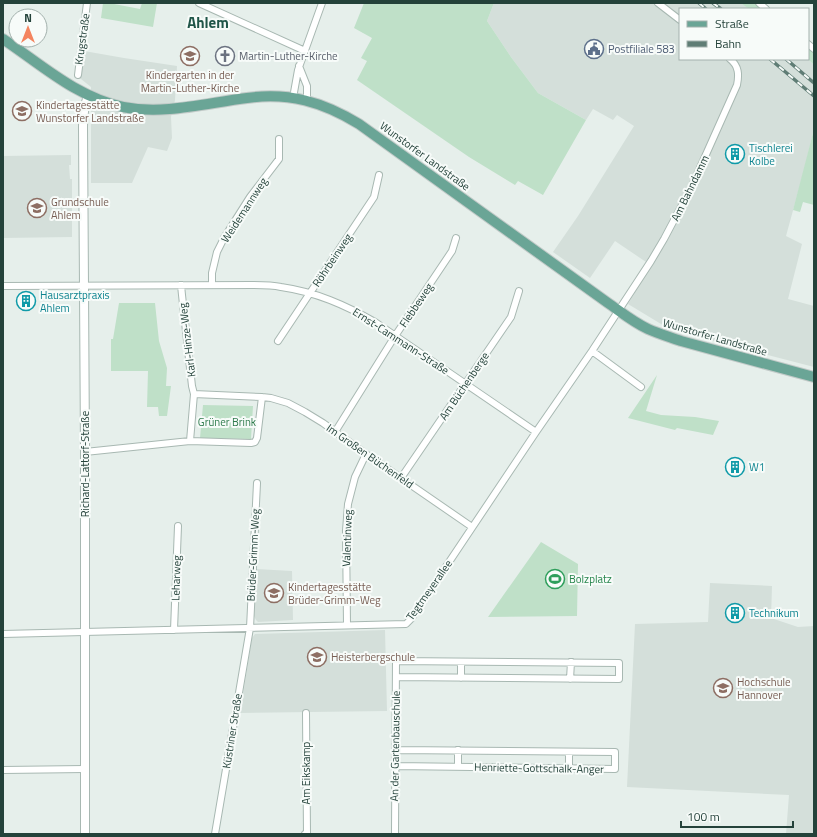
<svg xmlns="http://www.w3.org/2000/svg" width="817" height="837" font-family="'Titillium Web',sans-serif">
  <style>
    .built { fill: #d4dfda }
    .green { fill: #bfe0c8 }
    .lines { fill: none; stroke-linecap: round; stroke-linejoin: round }
    .minor-casing { stroke: #a8b8b2; stroke-width: 8 }
    .tertiary-casing { stroke: #a8b8b2; stroke-width: 10 }
    .primary-casing { stroke: #c2cac8; stroke-width: 12 }
    .minor { stroke: #fff; stroke-width: 6 }
    .tertiary { stroke: #fff; stroke-width: 8 }
    .primary { stroke: #6aa596; stroke-width: 10 }
    .rail-casing { stroke: #5f7d75; stroke-width: 3.5 }
    .rail { stroke: #f7fbf9; stroke-width: 2; stroke-dasharray: 6; stroke-linecap: butt }
    .labels { text-anchor: middle; dominant-baseline: central; stroke-width: 4; stroke-linejoin: round; paint-order: stroke }
    .street-label { font-size: 11px; fill: #24423a; stroke: #f7fbf9 }
    .service-label { font-size: 11px; fill: #4e5e75; stroke: #f7fbf9; text-anchor: start }
    .worship-label { font-size: 11px; fill: #5b616d; stroke: #f7fbf9; text-anchor: start }
    .education-label { font-size: 11px; fill: #785e54; stroke: #f7fbf9; text-anchor: start }
    .culture-label { font-size: 11px; fill: #0d838f; stroke: #f7fbf9; text-anchor: start }
    .park-label { font-size: 11px; fill: #2d7a4b; stroke: #f7fbf9 }
    .leisure-label { font-size: 11px; fill: #27864d; stroke: #f7fbf9; text-anchor: start }
    .district-label { font-size: 15px; font-weight: bold; fill: #1f5548; stroke: #f7fbf9 }
  </style>
  <rect width="100%" height="100%" fill="#e6efeb"/>
  <path class="built" d="M494,3h248l7,6h-69v50h128l6,6v64l-11,45 -17,62 16,8 -14,55 26,7v61l-112,-29 -36,-11 -38,-23 31,-52 -10,12 -34,-23 -25,37 -37,-26 25,-36 56,-90 -17,-11 -4,5 -20,-11 -7,11 -48,-27 -27,-36 -24,-36z
    M84,51l40,7 53,8 -2,34 -4,17 1,21 -5,13 -19,-4 -16,36h-41v-96l-10,-8z
    M71,155v10h-2l1,14h2v58l-69,1v-82z
    M256,569l36,2 1,49 -35,2 -2,-2 -2,-4z
    M710,583l62,3 -1,32 27,9 16,-1v208h-28l3,-39 -162,-8 8,-163 73,-2z
    M385,630l2,81 -147,2 12,-75 3,-4z"/>
  <path class="green" d="M103,3h6l31,6 2,-6h15l-4,24 -52,-9z
    M364,3h130l-7,18 24,36 27,36 48,27 -43,75 -25,-14 -3,4 -46,-28 -112,-77 10,-19 -6,-3 11,-20 -18,-10z
    M741,3h13l7,6h-12z
    M808,48l6,5v12l-6,-6z
    M814,129v76l-11,-3 -3,10 -7,-2z
    M119,303h36l4,38 8,27 -1,18h5l-4,30h-8l-1,-9h-11l1,-36h-37v-32h2z
    M657,375l-11,36 15,4 34,2 24,4 -6,14 -36,-7 -2,2 -47,-12z
    M203,405l50,1 -2,33 -51,-1z
    M541,542l37,22 -1,52 -89,1z"/>
  <g class="lines">
    <defs>
      <path id="minor" d="M199,3l106,48
        M658,3l22,17
        M759,3l7,6
        M808,44l6,5
        M299,66l8,20v14
        M78,75l9,-72
        M293,98l5,-28 24,-67
        M181,285l1,10 10,91 2,8
        M212,285v-12l5,-21 7,-14 26,-41 29,-38v-20
        M3,286l250,-1c10,0 19,0 28,2 35,5 64,18 94,35l161,110
        M278,341l96,-144 5,-22
        M592,351l49,36
        M335,432l60,-96 57,-85 4,-13
        M190,441l61,2 4,-1 2,-4 5,-41
        M85,452l105,-11 4,-47 68,3 9,1 17,5 17,9 18,11 43,31 106,73
        M401,478l110,-161 8,-26
        M347,625l-1,-94 2,-27 7,-27 11,-23
        M174,630l4,-104
        M3,634l403,-10 5,-5 125,-187 56,-81 59,-90 13,-22 27,-51 46,-103c2,-10 2,-19 -7,-26
        M461,662v16
        M396,677l223,2v-16l-223,-2
        M570,679l1,-17
        M458,750v16
        M395,766l220,3v-17l-219,-2
        M569,768v-16
        M3,770l82,-1
        M215,834l35,-206 7,-145
        M305,834h2l-1,-121
        M395,834l1,-175"/>
      <path id="tertiary" d="M85,834v-382l-2,-325c0,-11 1,-21 5,-31"/>
      <path id="primary" d="M3,39c39,26 73,58 120,68 42,8 83,-4 124,-9 42,-6 76,4 112,26l249,179c13,9 25,19 40,26 11,5 22,8 33,12l133,36"/>
    </defs>
    <use href="#minor" class="minor-casing"/>
    <use href="#tertiary" class="tertiary-casing"/>
    <use href="#primary" class="primary-casing"/>
    <use href="#minor" class="minor"/>
    <use href="#tertiary" class="tertiary"/>
    <use href="#primary" class="primary"/>
    <defs>
      <path id="rail" d="M699,3l7,6
        M713,3l8,6
        M770,59l44,37
        M786,59l28,24"/>
    </defs>
    <use href="#rail" class="rail-casing"/>
    <use href="#rail" class="rail"/>
  </g>
  <defs>
    <symbol id="civic-ring" viewBox="-11 -11 22 22"><circle r="9.5" fill="#f7fbf9" stroke="#5c6f8a" stroke-width="1.5"/><path d="M-.6-6.5H3V-4.5H.6V-3L4-1V1h2V6H-6V1h2V-1L-.6-3ZM-1.2 2.5V6h2.4V2.5Z" fill="#5c6f8a"/></symbol>
    <symbol id="school-ring" viewBox="-11 -11 22 22"><circle r="9.5" fill="#f7fbf9" stroke="#8d6e63" stroke-width="1.5"/><path d="M0-5L7-2L0 1L-7-2ZM-4 1L0 2.5L4 1V4Q0 6-4 4Z" fill="#8d6e63"/></symbol>
    <symbol id="church-ring" viewBox="-11 -11 22 22"><circle r="9.5" fill="#f7fbf9" stroke="#6b7280" stroke-width="1.5"/><path d="M-1.2-6h2.4v3.5h3.3v2.4h-3.3V6h-2.4V-.1h-3.3v-2.4h3.3Z" fill="#6b7280"/></symbol>
    <symbol id="building-ring" viewBox="-11 -11 22 22"><circle r="9.5" fill="#f7fbf9" stroke="#0f9aa8" stroke-width="1.5"/><path d="M-4-6H4V6H1V3H-1V6H-4ZM-2.5-4.3h1.7v1.8h-1.7ZM.8-4.3h1.7v1.8H.8ZM-2.5-1h1.7V.8h-1.7ZM.8-1h1.7V.8H.8Z" fill="#0f9aa8"/></symbol>
    <symbol id="stadium-ring" viewBox="-11 -11 22 22"><circle r="9.5" fill="#f7fbf9" stroke="#2e9e5b" stroke-width="1.5"/><path d="M0-5a6.5 5 0 1 0 0 10a6.5 5 0 1 0 0-10ZM-3.5-1.8h7v3.6h-7Z" fill="#2e9e5b"/></symbol>
    <symbol id="university-ring" viewBox="-11 -11 22 22"><circle r="9.5" fill="#f7fbf9" stroke="#8d6e63" stroke-width="1.5"/><path d="M0-5L7-2L0 1L-7-2ZM-4 1L0 2.5L4 1V4Q0 6-4 4Z" fill="#8d6e63"/></symbol>
  </defs>
  <g fill-rule="evenodd">
    <use href="#civic-ring" x="583" y="38" width="22" height="22"/>
    <use href="#school-ring" x="179" y="45" width="22" height="22"/>
    <use href="#church-ring" x="214" y="45" width="22" height="22"/>
    <use href="#school-ring" x="11" y="100" width="22" height="22"/>
    <use href="#building-ring" x="724" y="143" width="22" height="22"/>
    <use href="#school-ring" x="26" y="197" width="22" height="22"/>
    <use href="#building-ring" x="15" y="290" width="22" height="22"/>
    <use href="#building-ring" x="724" y="456" width="22" height="22"/>
    <use href="#stadium-ring" x="544" y="568" width="22" height="22"/>
    <use href="#school-ring" x="263" y="582" width="22" height="22"/>
    <use href="#building-ring" x="724" y="602" width="22" height="22"/>
    <use href="#school-ring" x="306" y="646" width="22" height="22"/>
    <use href="#university-ring" x="712" y="677" width="22" height="22"/>
  </g>
  <g class="labels">
    <g class="street-label">
      <text transform="translate(82 39) rotate(-82)">Krugstraße</text>
      <text transform="translate(425 156) rotate(36)">Wunstorfer Landstraße</text>
      <text transform="translate(690 188) rotate(-64)">Am Bahndamm</text>
      <text transform="translate(244 210) rotate(-57)">Weidemannweg</text>
      <text transform="translate(332 260) rotate(-56)">Röhrbeinweg</text>
      <text transform="translate(416 305) rotate(-56)">Flebbeweg</text>
      <text transform="translate(715 337) rotate(16)">Wunstorfer Landstraße</text>
      <text transform="translate(187 340) rotate(-97)">Karl-Hinze-Weg</text>
      <text transform="translate(401 341) rotate(33)">Ernst-Cammann-Straße</text>
      <text transform="translate(464 386) rotate(-56)">Am Büchenberge</text>
      <text transform="translate(370 456) rotate(35)">Im Großen Büchenfeld</text>
      <text transform="translate(85 464) rotate(-90)">Richard-Lattorf-Straße</text>
      <text transform="translate(347 538) rotate(-88)">Valentinweg</text>
      <text transform="translate(253 555) rotate(-87)">Brüder-Grimm-Weg</text>
      <text transform="translate(176 578) rotate(-88)">Leharweg</text>
      <text transform="translate(429 590) rotate(-55)">Tegtmeyerallee</text>
      <text transform="translate(232 731) rotate(-81)">Küstriner Straße</text>
      <text transform="translate(395 746) rotate(-89)">An der Gartenbauschule</text>
      <text transform="translate(539 768) rotate(1)">Henriette-Gottschalk-Anger</text>
      <text transform="translate(306 773) rotate(-90)">Am Eikskamp</text>
    </g>
    <g class="service-label">
      <text x="608" y="49">Postfiliale 583</text>
    </g>
    <g class="worship-label">
      <text x="239" y="56">Martin-Luther-Kirche</text>
    </g>
    <g class="education-label">
      <text x="190" y="75" text-anchor="middle">Kindergarten in der<tspan x="190" dy="13">Martin-Luther-Kirche</tspan></text>
      <text x="36" y="105">Kindertagesstätte<tspan x="36" dy="13">Wunstorfer Landstraße</tspan></text>
      <text x="51" y="202">Grundschule<tspan x="51" dy="13">Ahlem</tspan></text>
      <text x="288" y="587">Kindertagesstätte<tspan x="288" dy="13">Brüder-Grimm-Weg</tspan></text>
      <text x="331" y="657">Heisterbergschule</text>
      <text x="737" y="682">Hochschule<tspan x="737" dy="13">Hannover</tspan></text>
    </g>
    <g class="culture-label">
      <text x="749" y="148">Tischlerei<tspan x="749" dy="13">Kolbe</tspan></text>
      <text x="40" y="295">Hausarztpraxis<tspan x="40" dy="13">Ahlem</tspan></text>
      <text x="749" y="467">W1</text>
      <text x="749" y="613">Technikum</text>
    </g>
    <g class="park-label">
      <text x="227" y="422">Grüner Brink</text>
    </g>
    <g class="leisure-label">
      <text x="569" y="579">Bolzplatz</text>
    </g>
    <g class="district-label">
      <text x="208" y="22">Ahlem</text>
    </g>
  </g>
  <rect width="817" height="837" fill="none" stroke="#24423a" stroke-width="8"/>
  <rect x="679" y="8" width="130" height="52" fill="#f7fbf9" stroke="#a3b1ad"/>
  <rect x="687" y="21" width="20" height="6" fill="#6aa596" stroke="#a3b1ad"/>
  <text x="715" y="28" font-size="12" fill="#24423a">Straße</text>
  <rect x="687" y="41" width="20" height="6" fill="#5f7d75" stroke="#a3b1ad"/>
  <text x="715" y="48" font-size="12" fill="#24423a">Bahn</text>
  <g transform="translate(28 28)"><circle r="19" fill="#f7fbf9" stroke="#a3b1ad"/>
  <path d="M0-3L7 15L0 10L-7 15Z" fill="#f4845f"/>
  <text y="-6" font-size="11" font-weight="bold" text-anchor="middle" fill="#24423a">N</text>
  </g>
  <path d="M681 821v6h112v-6" fill="none" stroke="#24423a" stroke-width="2"/>
  <text x="687" y="821" font-size="12" fill="#24423a" stroke="#f7fbf9" stroke-width="3" paint-order="stroke">100 m</text>
</svg>
